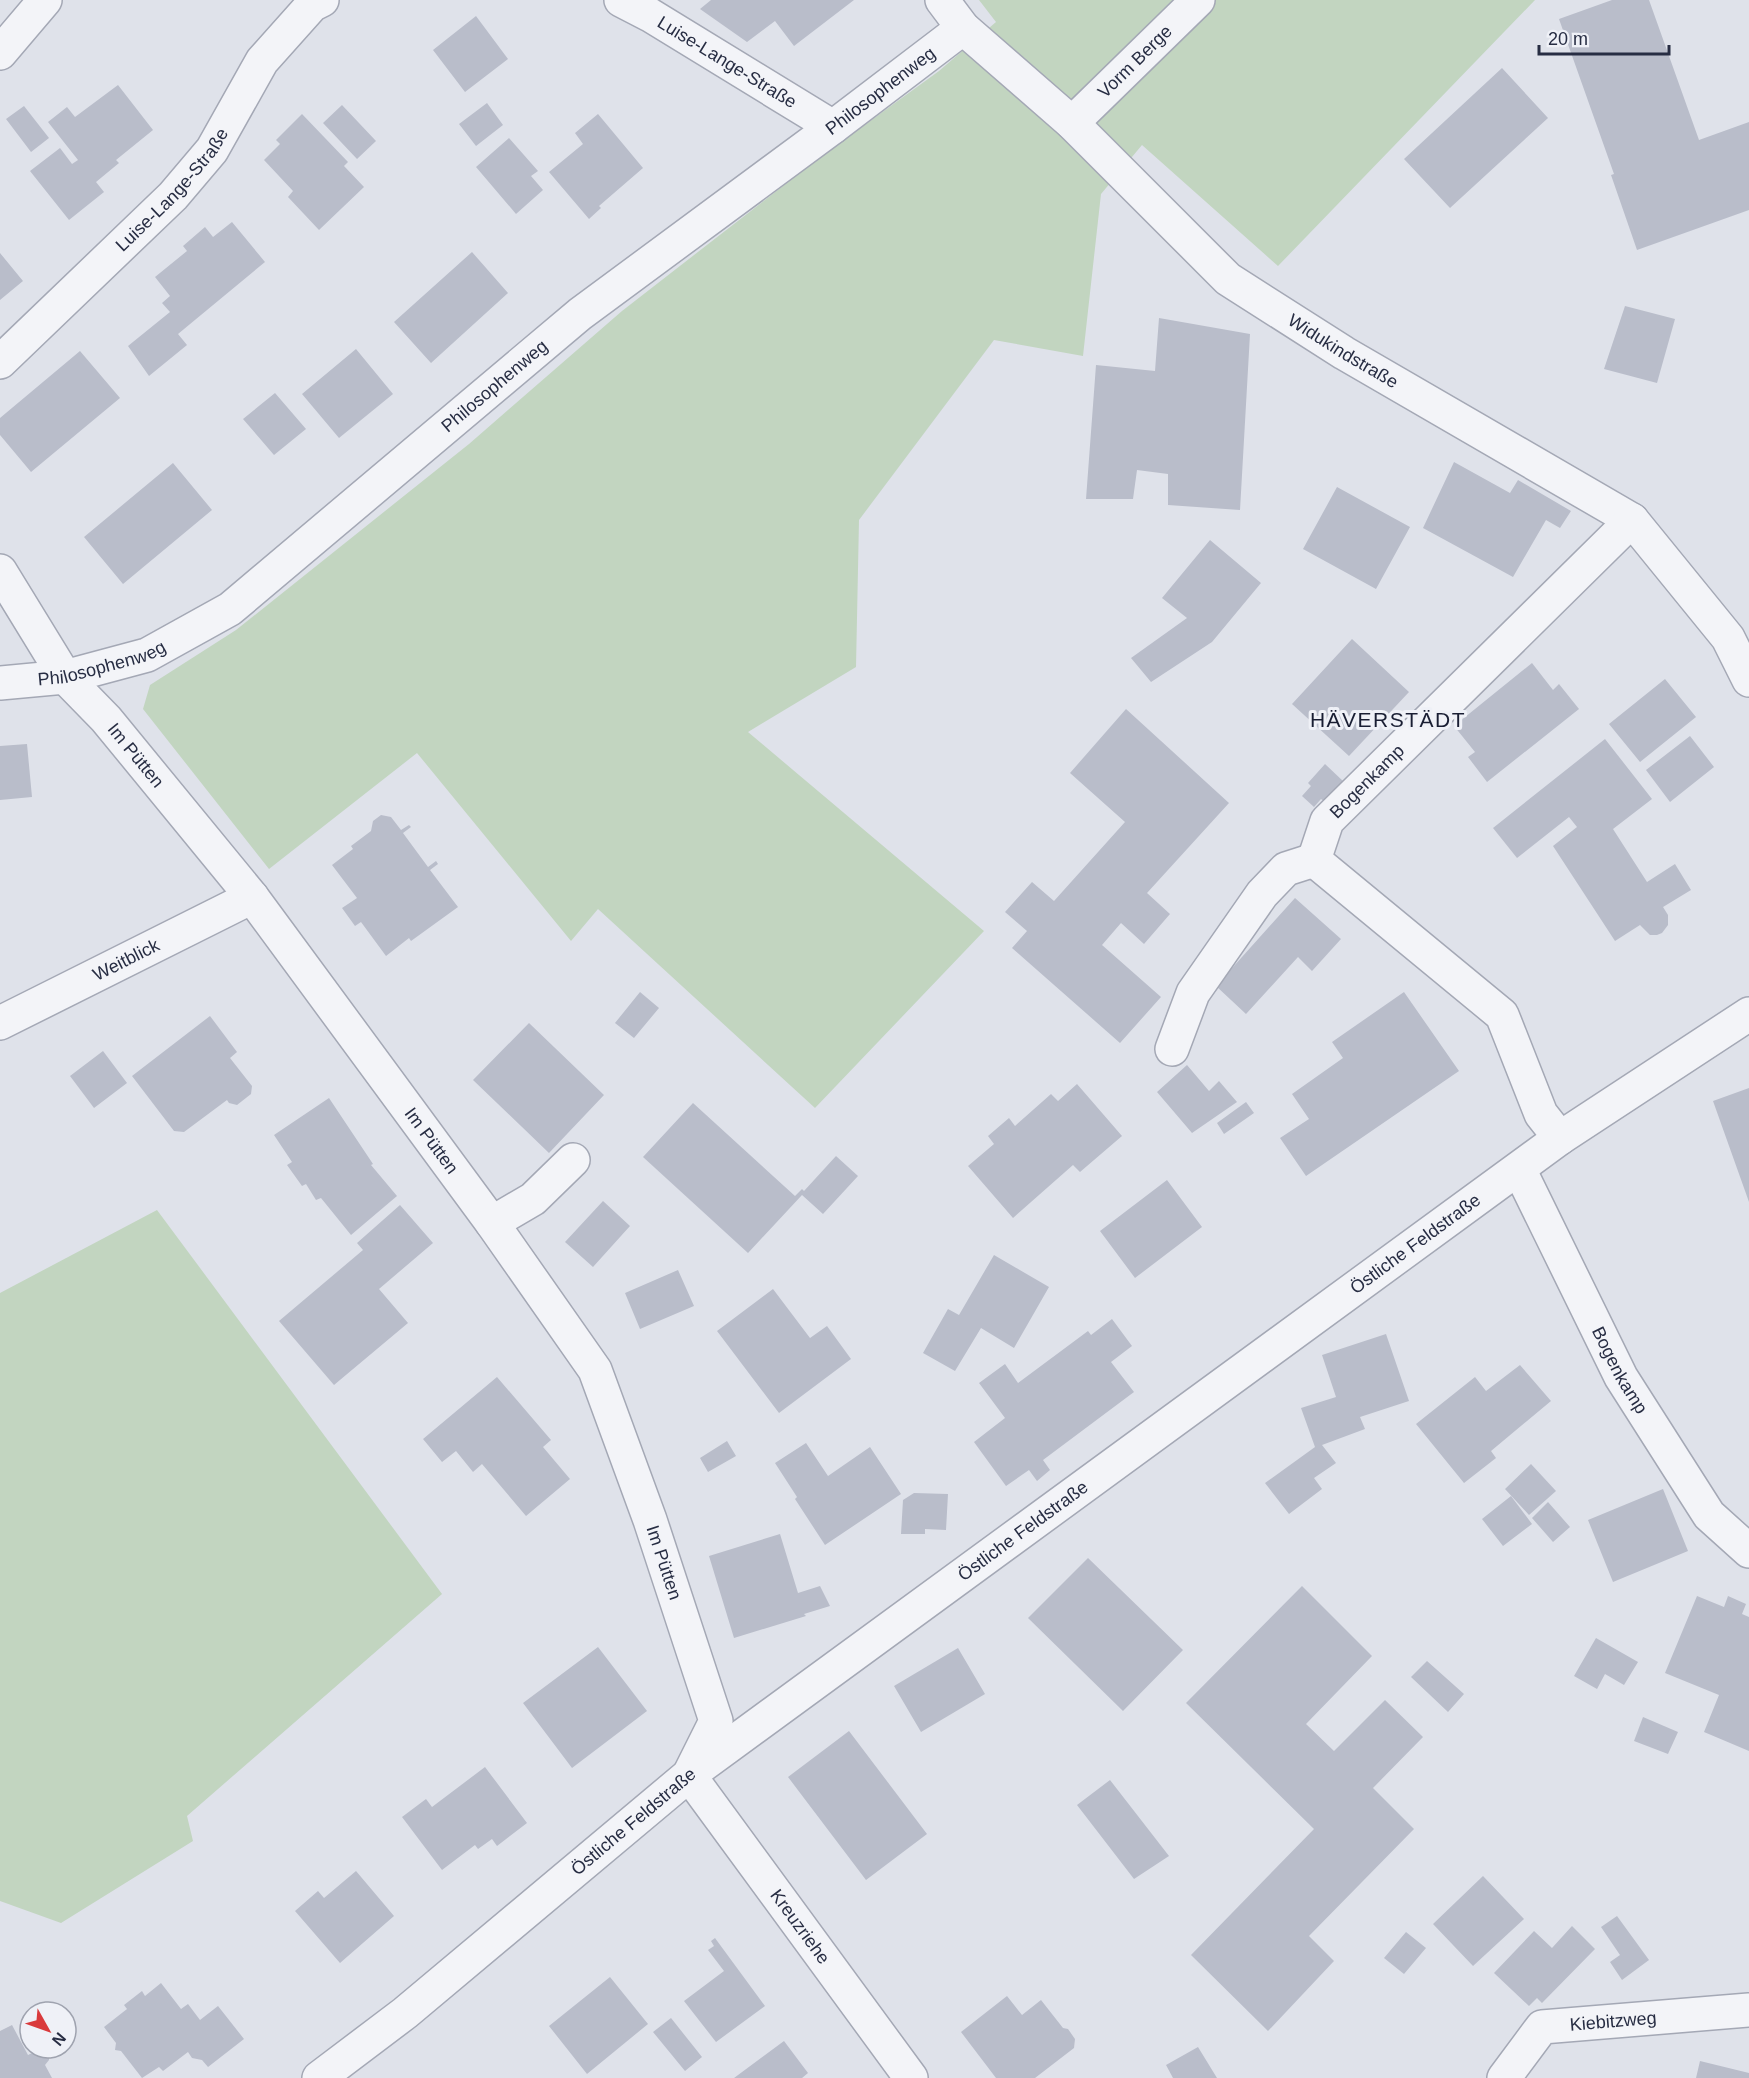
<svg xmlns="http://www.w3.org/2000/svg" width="1749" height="2078" font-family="Helvetica,sans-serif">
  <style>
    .green { fill: #c2d5c0 }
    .building { fill: #b9bdca }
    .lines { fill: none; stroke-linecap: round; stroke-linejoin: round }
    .minor-casing { stroke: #a4a8b5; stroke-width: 36 }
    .minor { stroke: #f3f4f8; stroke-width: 33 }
    .labels { text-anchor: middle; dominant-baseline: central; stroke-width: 6; stroke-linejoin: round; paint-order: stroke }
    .street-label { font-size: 18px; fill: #272d43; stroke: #eff1f7 }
    .quarter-label { font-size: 21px; letter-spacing: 1.5px; fill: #191e33; stroke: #eff1f7 }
  </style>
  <rect width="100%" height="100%" fill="#dfe2ea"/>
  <path class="green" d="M979,0h556l-257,266 -136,-121 -41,49 -18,162 -89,-16 -135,180 -3,147 -108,65 236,199 -169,177 -217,-199 -27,32 -154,-188 -148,116 -126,-160 7,-24 86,-55 233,-186 153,-133 193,-150 124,-90 57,-49z
    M157,1210l285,384 -255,222 6,25 -132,82 -61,-22v-608z"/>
  <path class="building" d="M711,0h143l-60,46 -19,-25 -28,21 -47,-33z
    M1612,0h37l50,140 50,-18v88l-112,40 -26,-75 3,-1 -55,-155z
    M476,16l32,43 -43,33 -32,-42z
    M1502,68l46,50 -98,90 -46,-49z
    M118,85l35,45 -37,30 3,3 -23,19 8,10 -35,28 -39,-49 30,-23 12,16 6,-4 -30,-38 19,-15 8,10z
    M487,103l16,22 -27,21 -17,-22z
    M342,105l34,36 -19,18 -34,-36z
    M24,106l25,32 -18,14 -25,-33z
    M302,114l46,48 -4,4 20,21 -45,43 -31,-33 5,-6 -29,-31 16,-16 -4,-4z
    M598,114l45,54 -44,38 2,2 -12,11 -40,-47 34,-28 -8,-11z
    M509,138l29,33 -7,5 12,14 -27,24 -40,-47z
    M232,222l33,40 -87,72 9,11 -38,31 -21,-30 42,-34 -8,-9 8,-7 -15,-19 32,-26 -4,-5 22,-19 8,10z
    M472,252l36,41 -77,70 -37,-41z
    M0,253l23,28 -23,19z
    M1625,306l50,13 -18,64 -53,-14z
    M1159,318l91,16 -10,176 -72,-5v-31l-31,-4 -4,29h-47l10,-134 59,6z
    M356,349l37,45 -54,44 -37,-44z
    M80,351l40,47 -89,74 -31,-37v-17z
    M275,393l31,36 -32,26 -31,-36z
    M1454,462l56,31 8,-13 53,31 -11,17 -14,-8 -33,57 -90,-49z
    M173,463l39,47 -89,74 -39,-47z
    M1337,487l73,40 -34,62 -73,-40z
    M1210,540l51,43 -49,59 -61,40 -20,-24 56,-40 -25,-20z
    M1352,639l57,53 -60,64 -57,-52z
    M1532,663l21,27 6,-6 20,25 -92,73 -19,-25 7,-5 -21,-26z
    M1665,679l31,38 -56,45 -31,-38z
    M1126,709l103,94 -82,90 23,21 -26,30 -23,-21 -19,22 59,52 -41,46 -108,-95 15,-17 -22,-19 27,-30 22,19 71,-79 -55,-49z
    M1690,736l24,31 -44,35 -24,-32z
    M1605,739l47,60 -39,30 34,53 28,-18 16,26 -28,17 5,8v10l-6,8 -5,2h-7l-10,-10 -25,16 -62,-95 24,-19 -8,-10 -52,41 -24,-30z
    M27,744l5,53 -32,3v-54z
    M1325,764l19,18 -19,20 -4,-3 -7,8 -12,-11 9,-10 -3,-3z
    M381,815l10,2 10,13 8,-5 2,2 -8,6 25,34 8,-6 2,3 -8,6 28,37 -47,34 -2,-3 -23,18 -25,-34 -6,4 -13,-18 15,-10 -25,-33 21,-16 -2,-3 20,-15 2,-10z
    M1295,898l46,41 -29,32 -14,-14 -52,57 -30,-28z
    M640,992l19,16 -25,30 -19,-15z
    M1404,992l55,79 -153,105 -26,-38 29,-19 -17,-25 51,-36 -11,-16z
    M210,1016l27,36 -7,6 22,28 -1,8 -14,11 -8,-2 -2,-3 -43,32 -10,-1 -42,-55z
    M529,1023l75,72 -55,58 -76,-73z
    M103,1051l24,32 -33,25 -24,-32z
    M1187,1065l22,26 10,-10 18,21 -45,31 -35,-41z
    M1077,1084l45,52 -42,36 -7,-7 -60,53 -45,-52 26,-22 -6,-8 21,-18 6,8 36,-32 7,7z
    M1749,1088v114l-36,-101z
    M329,1098l44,66 -2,1 26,31 -46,39 -30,-37 -5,2 -10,-16 -4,2 -15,-21 5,-3 -18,-27z
    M1246,1102l8,11 -30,21 -7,-11z
    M693,1103l102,93 7,-7 2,2 32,-35 22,20 -35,38 -21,-19 -54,58 -105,-96z
    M1167,1180l35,47 -67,51 -35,-47z
    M603,1201l27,25 -37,41 -28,-25z
    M400,1205l33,38 -54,46 29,34 -74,62 -55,-64 84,-71 -6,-7z
    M994,1255l55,32 -35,61 -33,-20 -26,43 -32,-18 25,-44 11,6z
    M678,1270l16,36 -54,23 -15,-36z
    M773,1289l37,49 17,-12 24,33 -72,54 -62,-82z
    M1112,1319l20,27 -21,16 23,30 -91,68 7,10 -13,11 -8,-11 -23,16 -32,-44 31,-24 -26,-35 26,-19 13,19 70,-52 3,4z
    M1386,1334l23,67 -49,16 5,12 -43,16 14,18 -22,15 8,11 -33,25 -24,-31 50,-36 -14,-39 35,-11 -14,-42z
    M1520,1365l31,36 -60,50 5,7 -32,25 -48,-59 59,-47 11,14z
    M497,1377l54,63 -8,7 27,32 -44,37 -44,-52 -9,8 -17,-21 -14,11 -19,-23z
    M727,1441l9,15 -28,16 -8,-14z
    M806,1443l22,33 42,-29 31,47 -76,51 -30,-46 2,-2 -22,-34z
    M1531,1464l25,27 -27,24 -24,-26z
    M1663,1489l25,62 -75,31 -25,-62z
    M914,1493l34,1 -2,36 -21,-1v5h-24l2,-34z
    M1511,1496l21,28 -29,22 -21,-27z
    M1548,1502l22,25 -17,15 -21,-24z
    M780,1534l18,59 22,-7 10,20 -26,8 2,2 -72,22 -25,-82z
    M1088,1558l95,92 -60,61 -95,-93z
    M1302,1586l70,70 -66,68 28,27 51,-51 38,37 -50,51 41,41 -105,107 25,25 -66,70 -77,-76 123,-126 -128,-126z
    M1697,1596l27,11 4,-11 18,8 -4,10 7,3v134l-45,-19 15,-37 -54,-22z
    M1596,1638l42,24 -14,23 -19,-11 -8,15 -23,-13z
    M598,1647l49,64 -75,57 -49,-65z
    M958,1648l27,46 -64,38 -27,-46z
    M1427,1661l37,33 -16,18 -37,-35z
    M1643,1717l35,15 -10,22 -34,-13z
    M849,1731l78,103 -61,46 -78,-103z
    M485,1767l42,56 -30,23 -5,-7 -14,10 -3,-4 -33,25 -40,-53 24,-18 6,8z
    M1110,1780l59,76 -35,23 -57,-74z
    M356,1871l38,45 -54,47 -45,-52 23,-20 6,7z
    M1483,1876l41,43 -51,47 -40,-42z
    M1617,1916l32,44 -27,20 -12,-18 10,-7 -19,-28z
    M1572,1926l23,23 -53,54 -5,-5 -8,8 -35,-33 40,-42 18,17z
    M1406,1932l20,16 -22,26 -20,-16z
    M715,1938l50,68 -49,36 -32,-41 40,-30 -16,-21 6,-4 -3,-5z
    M610,1977l38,47 -61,50 -38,-48z
    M161,1983l20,26 7,-5 12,16 18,-14 26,33 -36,28 -6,-7 -10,-2 -4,-6 -25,19 -4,-4 -17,11 -21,-27 -6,-1 1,-7 -12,-16 23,-18 -3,-4 18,-14 3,5z
    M1007,1996l15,19 19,-15 22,28 5,1 7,10 -1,9 -39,30h-39l-35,-46z
    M671,2018l31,39 -17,14 -32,-39z
    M12,2025l16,30 12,-6 9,4v7l-4,5 7,13h-52v-47z
    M784,2041l24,32 -6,5h-68z
    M1198,2047l19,31h-44l-7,-13z
    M1700,2061l49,12v5h-53z"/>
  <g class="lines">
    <defs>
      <g id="minor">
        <path id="s1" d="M621,0l29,15 183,112"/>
        <path id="s2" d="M942,0l21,28 109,95 156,156 116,74 288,167 96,118 21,42"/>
        <path d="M0,53l45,-53"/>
        <path id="s3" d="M1072,123l126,-123"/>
        <path id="s4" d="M0,362l173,-166 39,-46 50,-89 50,-56 10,-5"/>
        <path id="s5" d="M0,571l65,106 41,42 146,178 240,326 103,147 55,150 66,201 -25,50"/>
        <path id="s6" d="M0,683l65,-6 82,-22 83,-46 350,-295 253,-187 130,-99"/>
        <path id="s7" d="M0,1023l252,-126"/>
        <path d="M1172,1049l21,-56 69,-99 24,-25 28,-9"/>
        <path id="s8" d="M1560,1138l-19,-24 -39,-99 -188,-155 13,-39 305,-301"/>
        <path id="s9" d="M1519,1169l102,208 88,138 40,36"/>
        <path d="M492,1223l41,-24 40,-39"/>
        <path id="s10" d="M689,1775l222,303"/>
        <path id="s11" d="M319,2078l86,-65 284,-238 871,-637 189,-124"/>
        <path id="s12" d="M1504,2078l38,-51 207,-17"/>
      </g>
    </defs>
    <use href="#minor" class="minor-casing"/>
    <use href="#minor" class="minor"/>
  </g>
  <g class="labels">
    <g class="street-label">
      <text stroke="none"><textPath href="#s3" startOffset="88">Vorm Berge</textPath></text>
      <text stroke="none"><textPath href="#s1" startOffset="123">Luise-Lange-Straße</textPath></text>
      <text stroke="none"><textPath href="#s6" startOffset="1077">Philosophenweg</textPath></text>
      <text stroke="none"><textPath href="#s4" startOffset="244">Luise-Lange-Straße</textPath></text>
      <text stroke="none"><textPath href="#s2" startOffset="536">Widukindstraße</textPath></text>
      <text stroke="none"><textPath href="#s6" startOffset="591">Philosophenweg</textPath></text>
      <text stroke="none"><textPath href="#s6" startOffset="104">Philosophenweg</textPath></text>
      <text stroke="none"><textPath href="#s5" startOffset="230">Im Pütten</textPath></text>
      <text stroke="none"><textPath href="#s8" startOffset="478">Bogenkamp</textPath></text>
      <text stroke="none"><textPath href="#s7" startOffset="141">Weitblick</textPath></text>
      <text stroke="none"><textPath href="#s5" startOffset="716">Im Pütten</textPath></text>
      <text stroke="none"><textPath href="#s11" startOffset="1378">Östliche Feldstraße</textPath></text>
      <text stroke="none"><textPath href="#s9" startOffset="225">Bogenkamp</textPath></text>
      <text stroke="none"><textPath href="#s11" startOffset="892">Östliche Feldstraße</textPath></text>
      <text stroke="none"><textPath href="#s5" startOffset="1202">Im Pütten</textPath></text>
      <text stroke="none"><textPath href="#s11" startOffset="406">Östliche Feldstraße</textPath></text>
      <text stroke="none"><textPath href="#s10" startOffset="188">Kreuzriehe</textPath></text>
      <text stroke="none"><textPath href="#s12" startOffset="135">Kiebitzweg</textPath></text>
    </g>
    <g class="quarter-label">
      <text x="1388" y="719">HÄVERSTÄDT</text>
    </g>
  </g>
  <g transform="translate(48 2030) rotate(130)"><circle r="28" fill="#eff1f7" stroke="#9fa3af" stroke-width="1.5"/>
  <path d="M0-4.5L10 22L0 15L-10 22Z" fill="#d93a3c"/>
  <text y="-9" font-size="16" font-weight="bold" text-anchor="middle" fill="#272d43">N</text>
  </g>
  <path d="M1539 45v9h130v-9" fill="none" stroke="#272d43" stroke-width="3"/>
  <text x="1548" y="45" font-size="18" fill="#272d43" stroke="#eff1f7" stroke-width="4.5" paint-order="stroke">20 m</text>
</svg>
